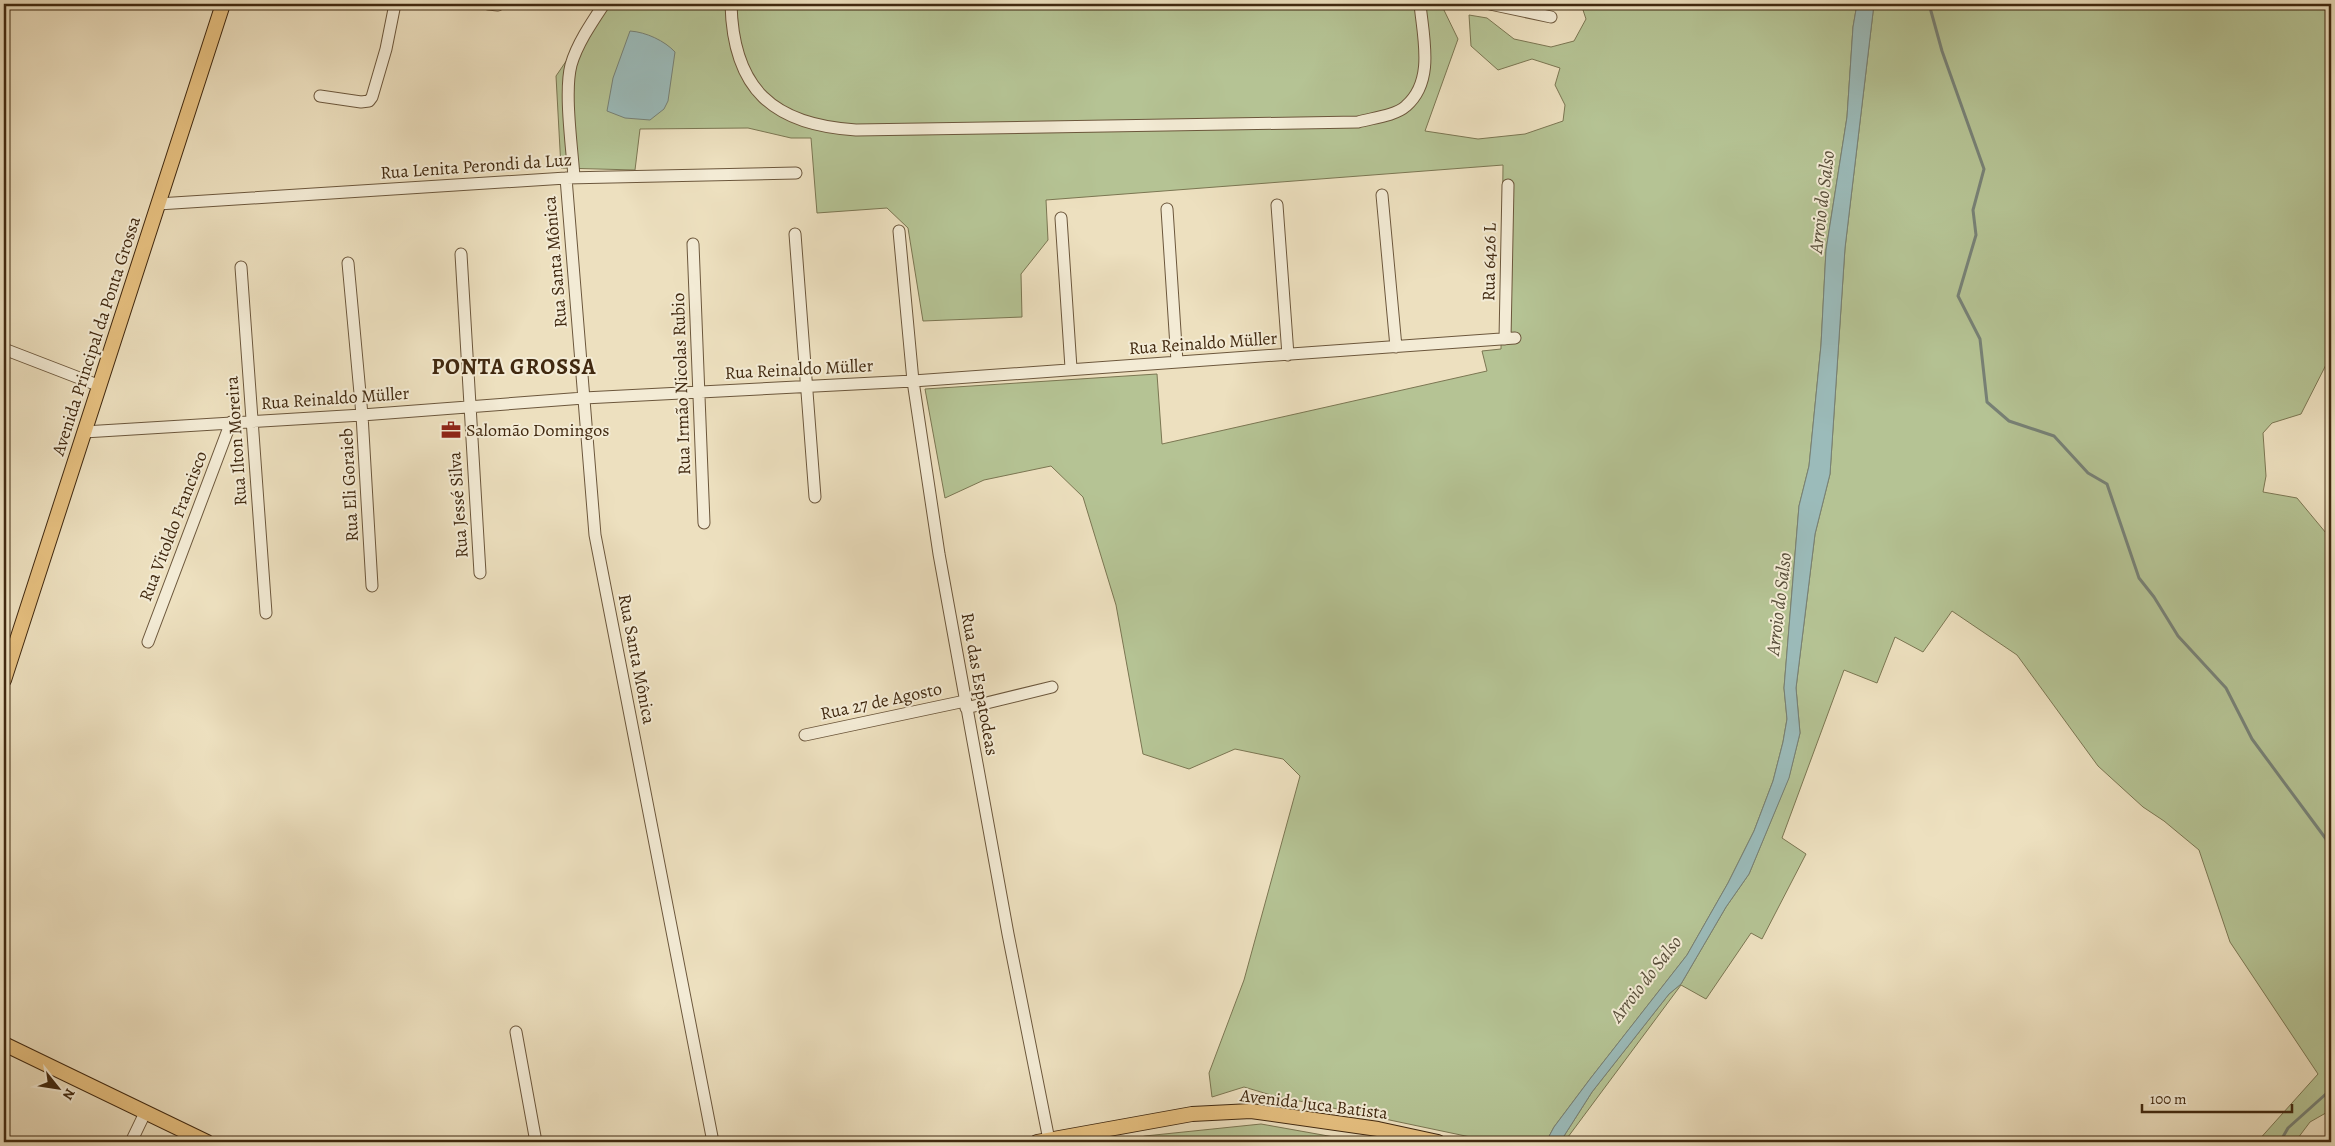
<svg xmlns="http://www.w3.org/2000/svg" width="2335" height="1146" font-family="Alegreya,serif">
  <style>
    .green { fill: #b5c394; stroke: #7b7652 }
    .water { fill: #9bbbba; stroke: #778176 }
    .lines { fill: none; stroke-linecap: round; stroke-linejoin: round }
    .stream { stroke: #778176; stroke-width: 3 }
    .minor-casing { stroke: #6c573c; stroke-width: 13 }
    .major-casing { stroke: #412910; stroke-width: 16 }
    .minor { stroke: #f3ebd5; stroke-width: 11 }
    .major { stroke: #e6c080; stroke-width: 14 }
    .labels { text-anchor: middle; dominant-baseline: central; stroke-width: 4; stroke-linejoin: round; paint-order: stroke }
    .street-label { font-size: 18px; fill: #412910; stroke: #f3ebd5 }
    .poi-label { font-size: 18px; fill: #412910; stroke: #f3ebd5; text-anchor: start }
    .water-label { font-size: 19px; font-style: italic; fill: #584e3a; stroke: #f3ebd5 }
    .district-label { font-size: 22px; font-weight: bold; letter-spacing: 1px; fill: #412910; stroke: #f3ebd5 }
  </style>
  <rect width="100%" height="100%" fill="#ede0bf"/>
  <filter id="stains"><feTurbulence type="fractalNoise" baseFrequency=".004" numOctaves="4"/><feColorMatrix values="0 0 0 0 .2 0 0 0 0 .09 0 0 0 0 .02 0 0 0 .5 -.17"/></filter>
  <radialGradient id="worn" r=".72"><stop offset=".6" stop-color="#630" stop-opacity="0"/><stop offset="1" stop-color="#630" stop-opacity=".3"/></radialGradient>
  <path class="green" d="M605,4h836l17,35 -33,92 53,8 47,-5 38,-13 2,-16 -10,-20 5,-17 -28,-9 -34,11 -27,-24 -2,-31 18,3 27,21 37,8 23,-6 12,-22 -5,-15h276l-4,23 -6,90 -21,133 -5,95 -12,121 -10,40 -15,182 3,31 -4,23 -10,39 -19,50 -26,52 -41,72 -97,124 -36,48 -8,15h-52l-223,-47 -27,-8 -32,10 -3,-24 35,-93 56,-204 -17,-17 -48,-10 -46,20 -46,-15 -27,-149 -33,-108 -32,-31 -67,14 -39,18 -20,-109 232,-15 5,70 325,-73 -5,-20 19,-2 2,-184 -457,35 2,40 -27,34 1,43 -99,4 -15,-93 -21,-20 -70,5 -6,-75h-20l-43,-10 -108,1 -5,41 -74,-2 -5,-92z
    M1874,4h457v351l-30,59 -29,9 -9,10 3,43 -3,16 34,6 34,41v571l-21,12 -15,20h-38l61,-68 -88,-132 -31,-92 -35,-29 -21,-14 -45,-41 -81,-111 -65,-44 -29,41 -28,-15 -18,46 -33,-13 -62,168 24,16 -44,85 -11,-6 -45,66 -25,-14 -113,152v5h-6l2,-6 28,-44 77,-98 12,-10 45,-77 23,-33 40,-97 11,-44 -4,-45 19,-154 15,-60 15,-226z
    M1261,1124l101,18h-244l27,-6z"/>
  <path class="water" d="M1857,4h17l-29,244 -15,226 -15,60 -19,154 4,45 -11,45 -40,96 -23,33 -45,77 -12,10 -77,98 -28,44 -1,6h-17l8,-15 36,-48 97,-124 41,-72 26,-52 19,-50 10,-39 4,-23 -3,-31 15,-182 10,-40 12,-121 5,-95 21,-133 6,-90z
    M630,31c16,1 35,10 45,21l-7,49 -4,8 -14,11 -25,-2 -18,-7 6,-33z"/>
  <g class="lines">
    <path class="stream" d="M1929,4l13,47 42,118 -11,41 3,25 -18,61 22,43 7,63 22,19 45,15 34,37 19,11 32,94 15,19 24,39 48,52 26,51 74,100 5,16
      M2280,1142l8,-14 39,-35 4,-7"/>
    <defs>
      <path id="minor" d="M488,4l10,1
        M731,4c2,85 42,121 125,126l502,-8c14,-4 37,-6 48,-16 29,-25 17,-69 14,-102
        M1490,4l61,13
        M320,96l41,6 8,-1 3,-4 14,-48 9,-45
        M574,177c-2,-29 -10,-85 -3,-112 6,-21 21,-43 33,-61
        M566,178l29,357 118,607
        M1382,195l14,152
        M158,204l408,-26 230,-5
        M1277,205l11,150
        M1167,209l10,153
        M1061,218l10,150
        M899,231l14,150 26,173 69,380 41,206
        M795,234l20,263
        M693,244l11,279
        M461,254l19,319
        M348,263l14,152 10,171
        M241,267l25,346
        M1505,339l3,-154
        M4,349l96,37
        M84,432l278,-17 222,-17 329,-17 602,-43
        M148,642l83,-220
        M966,708l86,-21
        M805,735l160,-34
        M516,1032l20,110
        M131,1142l14,-29"/>
      <path id="major" d="M4,680l219,-676
        M4,1044l203,98
        M1037,1142l155,-28 59,-3 127,18 60,13"/>
    </defs>
    <use href="#minor" class="minor-casing"/>
    <use href="#major" class="major-casing"/>
    <use href="#minor" class="minor"/>
    <use href="#major" class="major"/>
  </g>
  <defs>
    <symbol id="office-bare" viewBox="-9 -9 18 18"><path d="M-6-3h4V-5.5h4V-3h4V5H-6ZM-1-4.5V-3h2v-1.5ZM-6 0V1H6V0Z" fill="#8f2418" stroke="#f3ebd5" stroke-width="2.5" paint-order="stroke"/></symbol>
  </defs>
  <g fill-rule="evenodd">
    <use href="#office-bare" x="437" y="416" width="28" height="28"/>
  </g>
  <g class="labels">
    <g class="street-label">
      <text transform="translate(476 166) rotate(-4)">Rua Lenita Perondi da Luz</text>
      <text transform="translate(555 262) rotate(-95)">Rua Santa Mônica</text>
      <text transform="translate(1489 262) rotate(-89)">Rua 6426 L</text>
      <text transform="translate(96 336) rotate(-72)">Avenida Principal da Ponta Grossa</text>
      <text transform="translate(1203 343) rotate(-4)">Rua Reinaldo Müller</text>
      <text transform="translate(799 369) rotate(-3)">Rua Reinaldo Müller</text>
      <text transform="translate(681 384) rotate(-92)">Rua Irmão Nicolas Rubio</text>
      <text transform="translate(335 398) rotate(-4)">Rua Reinaldo Müller</text>
      <text transform="translate(236 441) rotate(-94)">Rua Ilton Moreira</text>
      <text transform="translate(349 485) rotate(-93)">Rua Eli Goraieb</text>
      <text transform="translate(458 505) rotate(-94)">Rua Jessé Silva</text>
      <text transform="translate(173 526) rotate(-69)">Rua Vitoldo Francisco</text>
      <text transform="translate(637 659) rotate(79)">Rua Santa Mônica</text>
      <text transform="translate(980 684) rotate(80)">Rua das Espatodeas</text>
      <text transform="translate(881 701) rotate(-12)">Rua 27 de Agosto</text>
      <text transform="translate(1314 1104) rotate(7)">Avenida Juca Batista</text>
    </g>
    <g class="poi-label">
      <text x="466" y="430">Salomão Domingos</text>
    </g>
    <g class="water-label">
      <text transform="translate(1822 202) rotate(-83)">Arroio do Salso</text>
      <text transform="translate(1779 604) rotate(-83)">Arroio do Salso</text>
      <text transform="translate(1646 979) rotate(-52)">Arroio do Salso</text>
    </g>
    <g class="district-label">
      <text x="514" y="367">PONTA GROSSA</text>
    </g>
  </g>
  <rect width="2335" height="1146" fill="none" stroke="#ede0bf" stroke-width="20"/>
  <rect x="5" y="5" width="2325" height="1136" fill="none" stroke="#412910" stroke-width="2.5"/>
  <rect x="10" y="10" width="2315" height="1126" fill="none" stroke="#412910"/>
  <g transform="translate(58 1088) rotate(120)" stroke="#f3ebd5" stroke-width="4" paint-order="stroke">
  <path d="M0-4L9 19L0 12L-9 19Z" fill="#412910"/>
  <text y="-8" font-size="14" font-weight="bold" text-anchor="middle" fill="#412910">N</text>
  </g>
  <path d="M2142 1104v8h150v-8" fill="none" stroke="#412910" stroke-width="2.5"/>
  <text x="2150" y="1104" font-size="15" fill="#412910" stroke="#f3ebd5" stroke-width="4" paint-order="stroke">100 m</text>
  <rect width="100%" height="100%" filter="url(#stains)"/>
  <rect width="100%" height="100%" fill="url(#worn)"/>
</svg>
